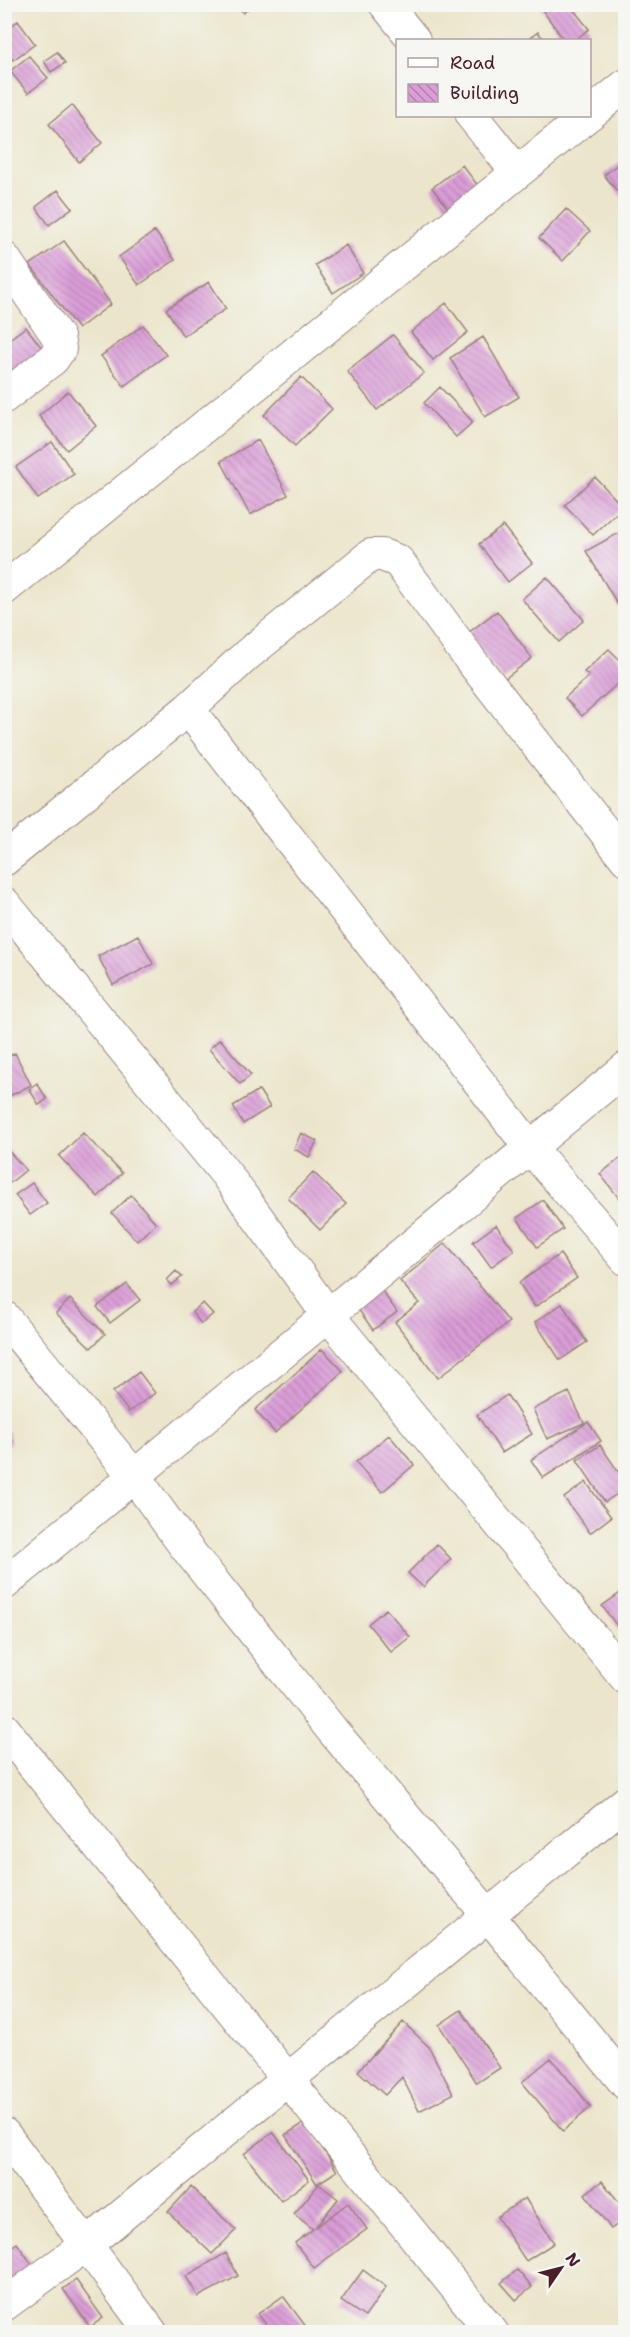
<svg xmlns="http://www.w3.org/2000/svg" width="630" height="2337" font-family="'Shantell Sans',sans-serif">
  <style>
    .building { fill: url(#building-back-hatch) }
    .lines { fill: none; stroke-linecap: round; stroke-linejoin: round }
    .minor-casing { stroke: #9a827b; stroke-width: 34 }
    .minor { stroke: #fff; stroke-width: 32 }
  </style>
  <defs>
    <pattern id="building-back-hatch" width="6" height="6" patternUnits="userSpaceOnUse" patternTransform="scale(1.5)"><rect width="6" height="6" fill="#da9dd8"/><path d="M-1 5l2 2M0 0l6 6M5-1l2 2" fill="none" stroke="#b37faf"/></pattern>
  </defs>
  <rect width="100%" height="100%" fill="#f6f6f2"/>
  <filter id="ink" filterUnits="userSpaceOnUse"><feTurbulence type="fractalNoise" baseFrequency=".0167" numOctaves="2"/><feDisplacementMap in="SourceGraphic" scale="12" xChannelSelector="R" yChannelSelector="G"/><feConvolveMatrix kernelMatrix="1 2 1 2 8 2 1 2 1" color-interpolation-filters="sRGB"/></filter>
  <filter id="wash" filterUnits="userSpaceOnUse"><feTurbulence type="fractalNoise" baseFrequency=".008" numOctaves="4" result="noise"/><feDisplacementMap in="SourceGraphic" scale="24" xChannelSelector="R" yChannelSelector="G"/><feGaussianBlur stdDeviation="1.35" result="paint"/><feColorMatrix in="noise" values="0 0 0 0 0 0 0 0 0 0 0 0 0 0 0 0 0 1.4 0 .05"/><feComposite in="paint" operator="in"/></filter>
  <g filter="url(#wash)">
    <rect width="100%" height="100%" fill="#ebe6cb"/>
    <g id="blocks">
      <path class="building" d="M237,4h17l-11,9z
        M538,4h40l-5,5 16,20 -14,11h-11z
        M18,21l17,23 -22,16 -9,-13v-17z
        M538,32l6,8h-17z
        M57,52l8,11 -14,9 -7,-11z
        M29,56l19,22 -20,15 -18,-22z
        M72,105l30,38 -23,19 -30,-38z
        M626,158v41l-2,1 -20,-25z
        M462,165l18,23 -30,23 -18,-23z
        M58,190l14,18 -23,17 -13,-18z
        M566,209l24,22 -27,30 -24,-23z
        M155,231l20,29 -36,25 -20,-28z
        M64,241l47,63 -33,25 -48,-64z
        M346,245l17,28 -30,20 -18,-28z
        M209,282l17,27 -43,27 -17,-27z
        M446,303l22,29 -35,28 -22,-28z
        M143,325l23,30 -42,31 -23,-30z
        M26,327l22,29 -30,22 -14,-20v-15z
        M393,335l31,38 -47,37 -30,-39z
        M483,337l36,60 -34,20 -35,-59z
        M301,377l31,32 -37,37 -31,-31z
        M440,387l33,35 -17,15 -32,-34z
        M68,391l28,35 -29,24 -28,-34z
        M258,440l30,55 -38,20 -29,-54z
        M52,442l22,32 -36,25 -22,-32z
        M595,477l28,30 -30,28 -28,-30z
        M503,526l29,37 -24,19 -29,-38z
        M626,529v90l-40,-68z
        M547,577l37,43 -25,22 -37,-43z
        M497,611l35,47 -29,22 -35,-47z
        M609,649l17,17v10l-44,40 -17,-18 24,-22 -5,-4z
        M138,935l15,29 -40,21 -15,-29z
        M220,1039l31,36 -11,9 -31,-35z
        M15,1053l16,32 -27,14v-40z
        M37,1083l10,16 -8,6 -10,-16z
        M259,1090l11,17 -27,17 -10,-18z
        M83,1133l39,40 -24,24 -39,-41z
        M301,1133l16,8 -8,16 -15,-8z
        M4,1146l22,24 -16,13 -6,-7z
        M626,1154v53l-26,-33z
        M313,1172l33,32 -26,26 -32,-32z
        M32,1183l15,20 -17,12 -15,-20z
        M131,1195l25,28 -19,18 -25,-28z
        M543,1200l20,29 -26,18 -20,-29z
        M496,1225l18,25 -23,17 -18,-25z
        M445,1243l64,79 -71,56 -43,-56 24,-19 -19,-22z
        M560,1254l17,24 -42,29 -16,-24z
        M176,1271l6,6 -10,8 -5,-5z
        M375,1281l22,31 -24,18 -22,-31z
        M127,1284l13,16 -30,23 -13,-16z
        M70,1299l35,35 -14,14 -35,-35z
        M203,1303l10,11 -12,10 -9,-12z
        M562,1304l25,38 -27,18 -25,-38z
        M322,1349l21,22 -68,62 -20,-23z
        M139,1372l16,21 -26,19 -16,-20z
        M569,1392l15,31 -37,16 -14,-30z
        M507,1395l25,39 -30,19 -25,-38z
        M588,1422l13,19 -58,37 -12,-18z
        M4,1432h5l1,13h-6z
        M389,1435l25,30 -32,27 -26,-30z
        M600,1445l26,38v5l-21,14 -28,-42z
        M586,1482l25,35 -21,16 -26,-35z
        M437,1544l14,15 -28,28 -15,-14z
        M626,1589v45l-2,1 -22,-29z
        M386,1609l24,28 -19,15 -23,-28z
        M461,2010l39,58 -23,15 -38,-58z
        M403,2022l26,25 24,47 -34,17 -17,-34 -17,18 -27,-24z
        M551,2058l40,49 -28,24 -41,-49z
        M306,2122l31,49 -20,13 -32,-49z
        M273,2132l36,48 -28,21 -37,-47z
        M602,2181l24,30v7l-15,11 -26,-35z
        M319,2184l19,15 -23,29 33,-25 19,26 -53,39 -19,-25 18,-14 -19,-15z
        M191,2187l45,43 -24,24 -44,-42z
        M525,2198l29,45 -28,18 -29,-44z
        M17,2243l19,27 -32,24v-42z
        M226,2253l12,23 -40,21 -12,-21z
        M363,2270l23,17 -21,30 -24,-16z
        M517,2270l15,17 -16,13 -15,-17z
        M76,2280l27,38 -13,9 -27,-38z
        M283,2296l27,36h-38l-14,-18z"/>
    </g>
  </g>
  <g filter="url(#ink)">
    <use href="#blocks" fill-opacity="0" stroke="#9a827b" stroke-width="1.5"/>
    <g class="lines">
      <defs>
        <path id="minor" d="M385,4l29,36
          M590,114l36,-29
          M472,116l44,55
          M4,258l54,79 2,12 -7,10 -49,38
          M4,589l583,-473
          M188,709l341,437 97,113
          M4,860l184,-151 60,-55 123,-99h11l16,6 71,97 157,201
          M4,903l222,271 102,141 298,363
          M4,1317l130,159 50,69 148,185 156,185 138,169
          M4,1584l622,-516
          M4,1729l488,603
          M4,2134l147,198
          M4,2305l82,-60 540,-443"/>
      </defs>
      <use href="#minor" class="minor-casing"/>
      <use href="#minor" class="minor"/>
    </g>
  </g>
  <rect width="630" height="2337" fill="none" stroke="#f6f6f2" stroke-width="24"/>
  <rect x="396" y="39" width="195" height="78" fill="#f6f6f2" stroke="#b1a0a2" stroke-width="1.5"/>
  <rect x="408" y="58" width="30" height="9" fill="#ffffff" stroke="#b1a0a2" stroke-width="1.5"/>
  <text x="450" y="69" font-size="18" fill="#4a1f2b">Road</text>
  <rect x="408" y="84" width="30" height="18" fill="url(#building-back-hatch)" stroke="#b1a0a2" stroke-width="1.5"/>
  <text x="450" y="99" font-size="18" fill="#4a1f2b">Building</text>
  <g transform="translate(561 2268) rotate(55)" stroke="#f6f6f2" stroke-width="4.5" paint-order="stroke">
  <path d="M0-4.5L10 22L0 15L-10 22Z" fill="#4a1f2b"/>
  <text y="-9" font-size="16" font-weight="bold" text-anchor="middle" fill="#4a1f2b">N</text>
  </g>
</svg>
